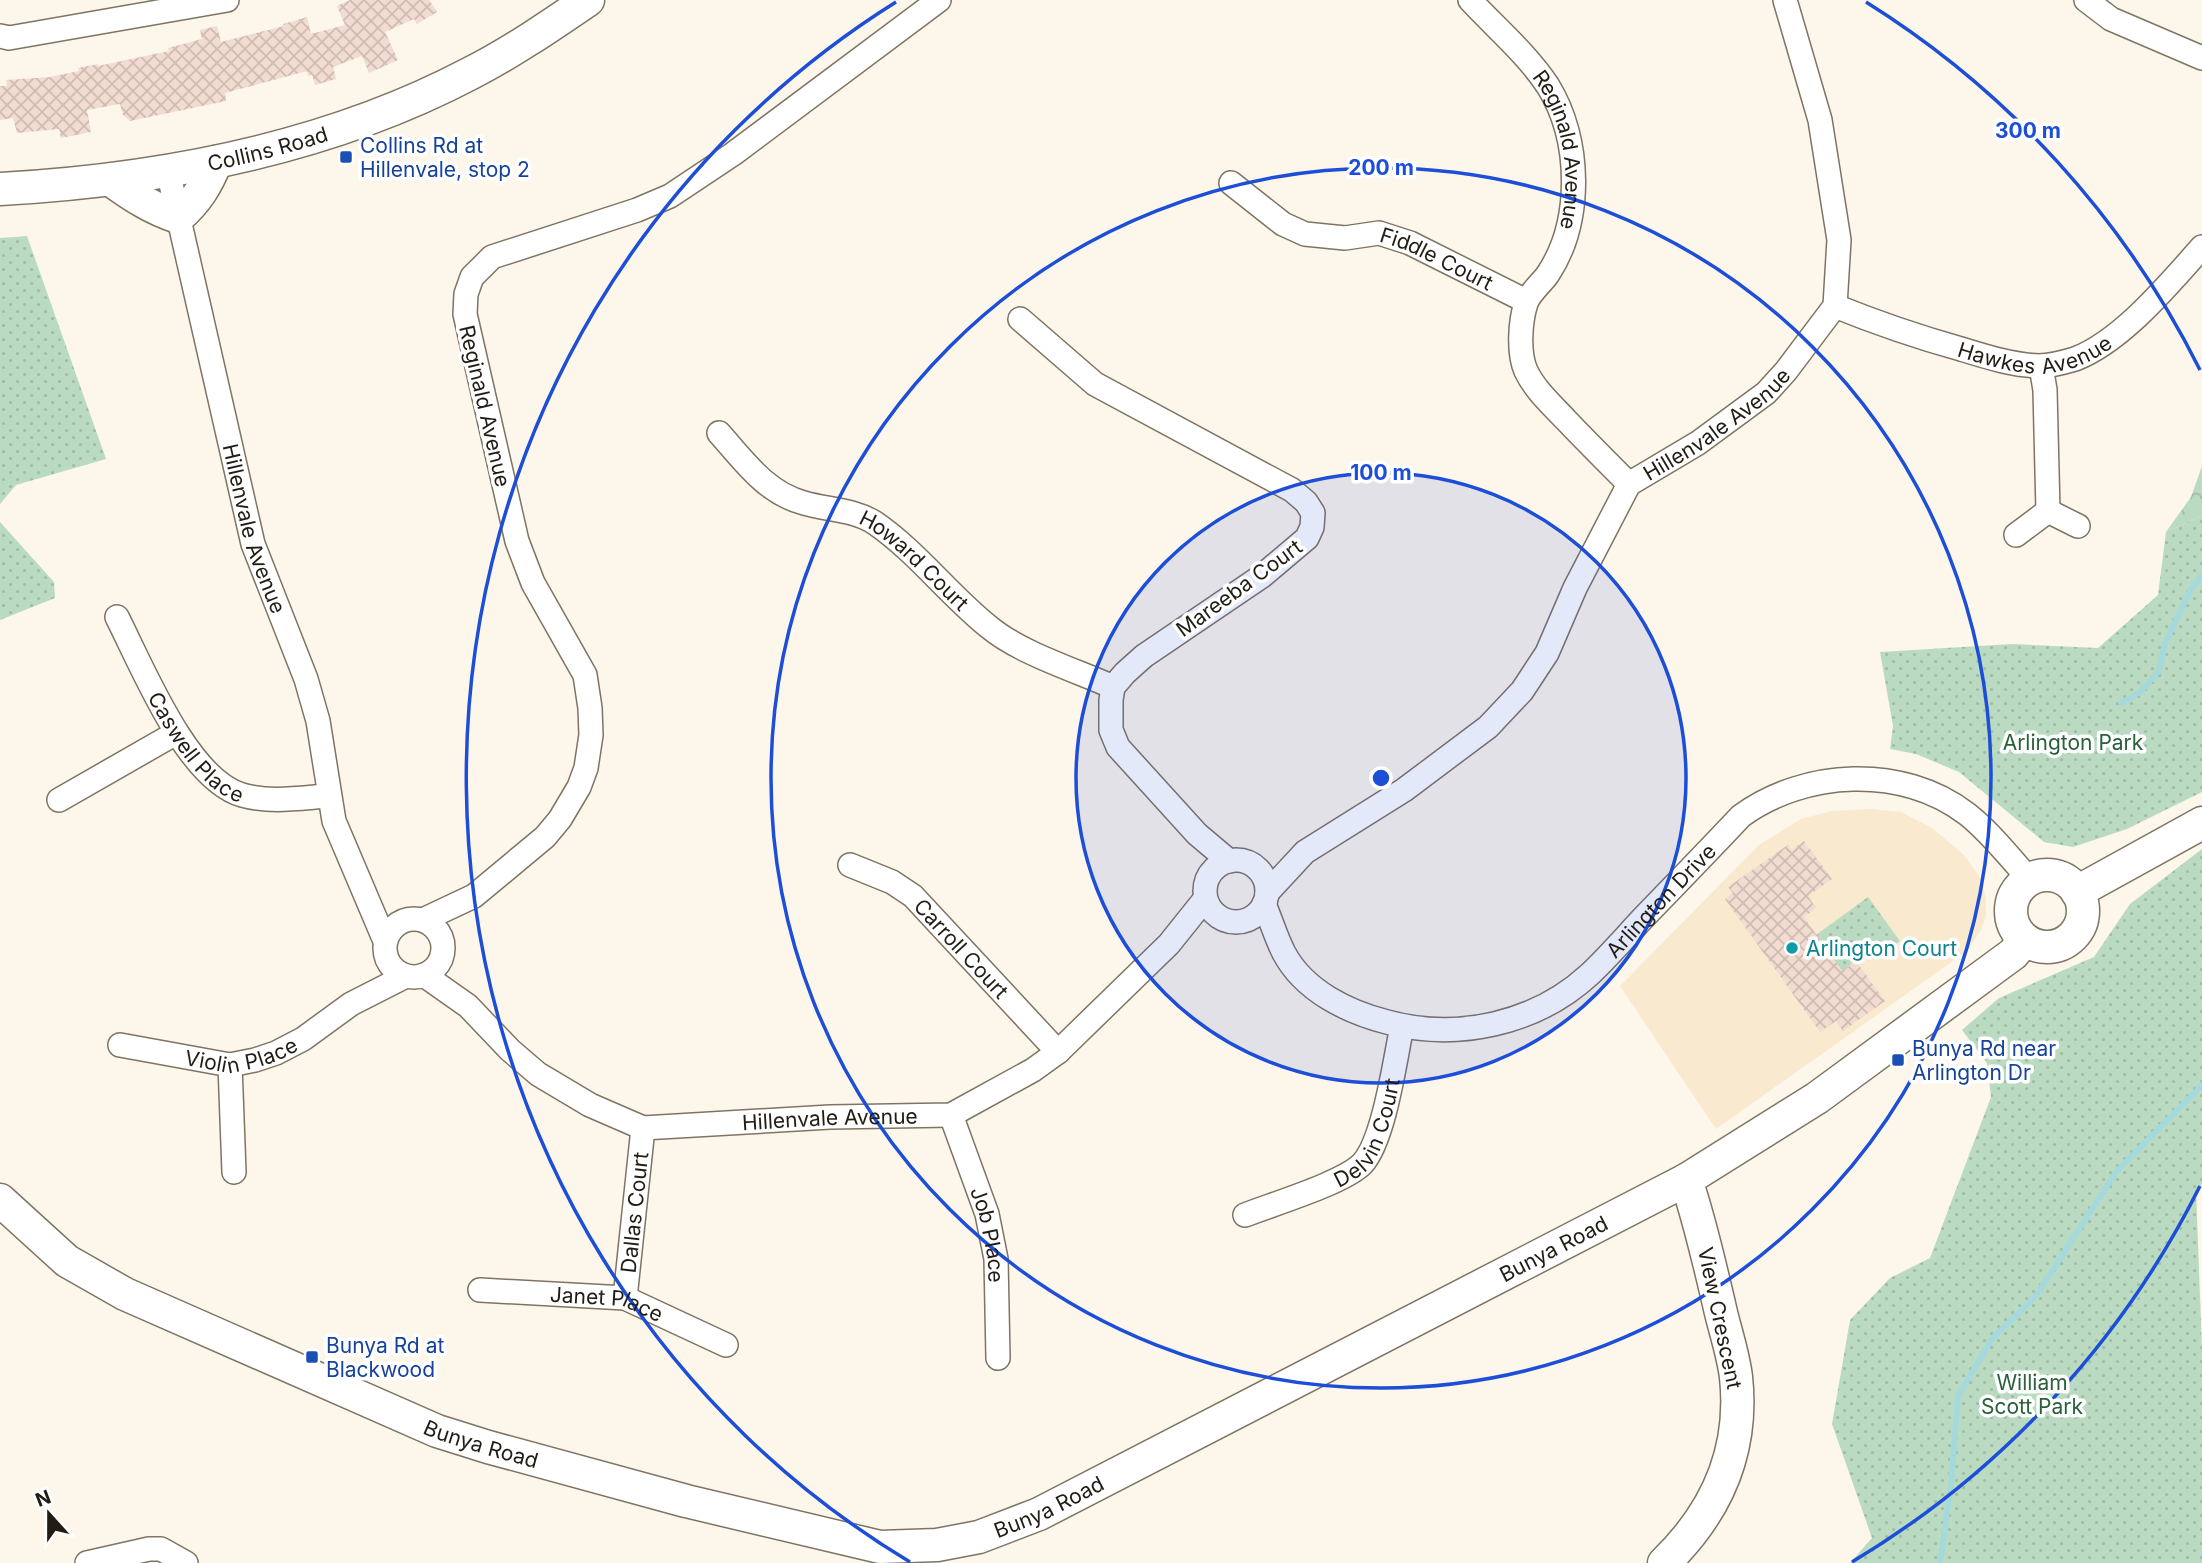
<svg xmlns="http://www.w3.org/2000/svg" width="2202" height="1563" font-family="Inter,sans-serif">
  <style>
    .built { fill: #f9e9ce }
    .forest { fill: url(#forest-crowns) }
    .park { fill: url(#park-dots) }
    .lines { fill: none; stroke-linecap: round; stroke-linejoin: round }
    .stream { stroke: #a5d9dc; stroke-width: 6 }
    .building { fill: url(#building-cross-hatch) }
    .street-casing { stroke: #7f7462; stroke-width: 26 }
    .secondary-casing { stroke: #7f7462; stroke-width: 35 }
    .street { stroke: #fff; stroke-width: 23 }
    .secondary { stroke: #fff; stroke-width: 32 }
    .ring { fill: none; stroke: #1d4ed8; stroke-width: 3.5 }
    .transit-dot { fill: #1a4fb4; stroke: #fff; stroke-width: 2.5 }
    .culture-dot { fill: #0f9aa8; stroke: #fff; stroke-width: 2.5 }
    .labels { text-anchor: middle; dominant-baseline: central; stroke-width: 7; stroke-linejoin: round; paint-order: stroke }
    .transit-label { font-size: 21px; fill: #164399; stroke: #fff; text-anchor: start }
    .street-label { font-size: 21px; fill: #211d15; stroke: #fff }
    .park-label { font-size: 21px; fill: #2b603a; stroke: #fff }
    .culture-label { font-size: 21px; fill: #0d838f; stroke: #fff; text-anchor: start }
    .centre { fill: #1d4ed8; stroke: #fff; stroke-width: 3.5 }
    .ring-label { font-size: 21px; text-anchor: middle; font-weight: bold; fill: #1d4ed8; stroke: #fff; stroke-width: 7; stroke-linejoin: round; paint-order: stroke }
  </style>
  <defs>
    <pattern id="forest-crowns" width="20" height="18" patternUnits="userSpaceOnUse" patternTransform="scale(1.75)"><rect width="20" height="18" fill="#badbc1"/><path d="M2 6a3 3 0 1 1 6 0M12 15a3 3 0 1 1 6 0" fill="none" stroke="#a0bca5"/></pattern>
    <pattern id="park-dots" width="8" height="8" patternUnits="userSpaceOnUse" patternTransform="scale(1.75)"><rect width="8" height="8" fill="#badbc1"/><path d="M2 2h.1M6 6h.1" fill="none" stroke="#a0bca5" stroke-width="1.8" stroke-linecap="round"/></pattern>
    <pattern id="building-cross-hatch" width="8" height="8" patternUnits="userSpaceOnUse" patternTransform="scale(1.75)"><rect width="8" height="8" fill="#f2dbd0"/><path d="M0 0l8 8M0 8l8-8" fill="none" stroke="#cfbcb2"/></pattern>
  </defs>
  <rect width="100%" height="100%" fill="#fdf6ea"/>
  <path class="built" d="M1869,809l32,3 31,16 31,26 16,22 7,22v18l-5,14 -14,21 -251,178 -96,-143 139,-141 42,-26 31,-8z"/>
  <path class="forest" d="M2202,466v50l-36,16 25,-35z"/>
  <path class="park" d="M27,236l79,223 -90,26 -16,19v-266z
    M2202,516v276l-75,37 -54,18 -29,-5 -85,-70 -43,-18 -26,-5 3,-23 -13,-74 132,-8 86,4 60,-53 8,-63z
    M0,522l54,60 1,16 -55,22z
    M2202,849v335l-6,6 6,159v214h-352l22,-25 -40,-114 18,-104 40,-42 40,-20 61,-161 -4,-34 -25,-33 37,-32 95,-41 36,-53z
    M1868,897l32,44 -25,18 -15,-1 -18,13 -26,-36z"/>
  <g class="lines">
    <path class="stream" d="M2121,703l19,-11 19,-21 6,-28 26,-54 11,-13
      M1940,1563l11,-78 7,-89 34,-57 44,-43 80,-124 86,-87"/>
  </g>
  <path class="building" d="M350,0h79l8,12 -20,12 -3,-5 -29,13 13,28 -29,13 -7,-17 -29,11 3,12 -21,6 -3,-10 -4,1 -1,-5 -82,22 1,8 -96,20 -7,-6 -3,-11 -33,6 4,22 -30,6 -2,-9 -42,4 -4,-15 -13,2v-34h7l-1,-6 44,-3 29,-6 -1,-3 20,-4v2l71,-15 -1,-3 34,-9 -2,-9 17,-4 4,16 63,-16 -1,-2 24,-7 4,17 34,-9 -8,-19z
    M1804,841l28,38 -24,17 8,12 -12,9 38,54 14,-10 29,40 -42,30 -7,-10 -16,11 -95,-133 8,-6 -5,-6 60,-42 4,5z"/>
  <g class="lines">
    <defs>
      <g id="street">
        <path id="s1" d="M1470,0c26,28 57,54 78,86 33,53 35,135 0,188 -6,9 -18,18 -22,29 -6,19 -8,50 0,68 9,19 26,34 40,49 21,22 42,43 63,64"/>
        <path d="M2086,0l25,19 91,39"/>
        <path d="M0,36l9,2 218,-38"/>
        <path id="s2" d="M168,171l85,373 53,135 12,42 16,100 51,120"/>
        <path id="s3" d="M1231,183l52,41 22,10 40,4 34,-5 31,10 116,58"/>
        <path id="s4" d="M1835,306c42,17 83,31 126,43 26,8 51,16 78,17 10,0 26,-4 36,-7 47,-18 94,-75 127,-112"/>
        <path d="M1020,319l75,65 197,106 14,12 7,11 -1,14 -5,11 -45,38 -118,80 -19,17 -12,14 -2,13v30l7,17 79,87 32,27"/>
        <path d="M2041,366l4,24 3,121"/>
        <path id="s5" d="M719,433c25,28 47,60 85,70 24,7 49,6 71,20 42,29 74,72 114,104 31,26 86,43 124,60"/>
        <path d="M2016,535l32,-24 30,15"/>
        <path id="s6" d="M117,617c25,49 70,162 125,178 28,8 58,3 86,1"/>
        <path d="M59,800l117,-67"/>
        <circle cx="1236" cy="891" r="31"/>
        <path id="s7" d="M850,865l42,17 21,14 145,156"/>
        <path id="s8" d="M1267,893l38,-41 99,-62 84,-63 34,-36 25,-38 28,-65 54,-104 69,-41 68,-50 20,-22 49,-65 4,-66 -19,-120 -35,-120"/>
        <path id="s9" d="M1264,904c7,16 12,34 20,49 20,38 64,59 103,69 70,19 149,2 203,-48 19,-18 37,-39 55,-58 32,-33 64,-66 96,-100 63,-46 161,-52 226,-2 23,18 43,44 63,66"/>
        <circle cx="414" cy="948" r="29"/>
        <path d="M423,920l51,-24 71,-59 15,-18 19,-32 7,-19 5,-33 -1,-27 -5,-33 -52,-92 -16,-42 -52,-227 1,-20 6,-17 20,-20 145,-47 33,-14 63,-42 206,-154"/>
        <path id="s10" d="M424,975l44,31 42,44 28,24 52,31 53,23 187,-11 121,-2 82,-45 25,-18 111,-108 36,-45"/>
        <path id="s11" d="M120,1045l110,20 25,-5 21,-7 27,-14 48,-35 55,-28"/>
        <path d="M230,1065l4,107"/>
        <path id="s12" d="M951,1115l36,99 9,45 2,99"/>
        <path id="s13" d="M1245,1215c28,-11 98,-32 117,-51 22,-23 33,-104 40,-138"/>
        <path id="s14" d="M480,1290l145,8 101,47"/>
        <path id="s15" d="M625,1298l18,-170"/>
        <path d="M87,1563l62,-14h12l25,14"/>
      </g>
      <g id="secondary">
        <path d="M111,180c22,16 42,29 67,37 19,-16 29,-33 38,-55"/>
        <path id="s16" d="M0,189c161,-9 327,-40 471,-116 41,-21 79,-47 117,-73"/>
        <circle cx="2047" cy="911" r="36"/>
        <path d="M2077,892l125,-69"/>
        <path id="s17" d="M0,1200l67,61 58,33 312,137 51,16 198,54 194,46 57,-2 42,-8 60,-23 647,-334 131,-82 196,-144 12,-14"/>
        <path d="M1664,1563c53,-51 80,-112 72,-186 -3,-25 -12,-49 -17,-73 -10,-42 -19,-83 -33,-124"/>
      </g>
    </defs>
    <use href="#street" class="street-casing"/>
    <use href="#secondary" class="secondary-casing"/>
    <use href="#street" class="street"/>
    <use href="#secondary" class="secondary"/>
  </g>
  <circle cx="1381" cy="778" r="305" fill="#1d4ed8" fill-opacity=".12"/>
  <g class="ring">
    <circle cx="1381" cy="778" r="305"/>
    <circle cx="1381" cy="778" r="610"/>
    <path d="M2200 1186A915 915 0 0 1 1852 1562M910 1562A915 915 0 0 1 896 2M1866 2A915 915 0 0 1 2200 370"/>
  </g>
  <g class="transit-dot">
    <rect x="339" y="150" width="14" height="14" rx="3.5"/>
    <rect x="1891" y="1053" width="14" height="14" rx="3.5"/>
    <rect x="305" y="1350" width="14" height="14" rx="3.5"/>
  </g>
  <circle class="culture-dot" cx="1792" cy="948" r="7"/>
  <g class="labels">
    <g class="transit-label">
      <text x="360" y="145">Collins Rd at<tspan x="360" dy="24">Hillenvale, stop 2</tspan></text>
      <text x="1912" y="1048">Bunya Rd near<tspan x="1912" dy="24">Arlington Dr</tspan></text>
      <text x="326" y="1345">Bunya Rd at<tspan x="326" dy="24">Blackwood</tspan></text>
    </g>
    <g class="street-label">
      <text stroke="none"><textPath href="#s16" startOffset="271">Collins Road</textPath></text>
      <text stroke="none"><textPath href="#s1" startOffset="182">Reginald Avenue</textPath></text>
      <text stroke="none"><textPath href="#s3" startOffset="228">Fiddle Court</textPath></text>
      <text stroke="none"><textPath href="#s4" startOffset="210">Hawkes Avenue</textPath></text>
      <text transform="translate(485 406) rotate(77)">Reginald Avenue</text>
      <text stroke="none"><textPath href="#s8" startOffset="667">Hillenvale Avenue</textPath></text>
      <text stroke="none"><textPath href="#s2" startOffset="368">Hillenvale Avenue</textPath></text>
      <text stroke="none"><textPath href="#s5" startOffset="240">Howard Court</textPath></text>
      <text transform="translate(1239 588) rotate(-36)">Mareeba Court</text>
      <text stroke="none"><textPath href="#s6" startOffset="154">Caswell Place</textPath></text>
      <text stroke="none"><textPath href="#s9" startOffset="500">Arlington Drive</textPath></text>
      <text stroke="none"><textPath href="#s7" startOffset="142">Carroll Court</textPath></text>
      <text stroke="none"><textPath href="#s11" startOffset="124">Violin Place</textPath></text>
      <text stroke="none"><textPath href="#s10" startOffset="457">Hillenvale Avenue</textPath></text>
      <text stroke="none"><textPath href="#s13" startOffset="158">Delvin Court</textPath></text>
      <text stroke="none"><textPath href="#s15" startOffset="86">Dallas Court</textPath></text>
      <text stroke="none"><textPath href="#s12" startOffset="126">Job Place</textPath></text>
      <text stroke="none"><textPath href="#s17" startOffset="1699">Bunya Road</textPath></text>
      <text stroke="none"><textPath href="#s14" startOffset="128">Janet Place</textPath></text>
      <text transform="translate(1720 1318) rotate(78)">View Crescent</text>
      <text stroke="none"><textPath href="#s17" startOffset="544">Bunya Road</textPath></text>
      <text stroke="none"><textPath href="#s17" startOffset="1132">Bunya Road</textPath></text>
    </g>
    <g class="park-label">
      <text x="2073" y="742">Arlington Park</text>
      <text x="2032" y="1382">William<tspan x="2032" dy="24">Scott Park</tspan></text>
    </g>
    <g class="culture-label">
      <text x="1806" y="948">Arlington Court</text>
    </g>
  </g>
  <circle cx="1381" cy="778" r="10" class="centre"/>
  <g class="ring-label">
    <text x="2028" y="138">300 m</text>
    <text x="1381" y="175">200 m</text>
    <text x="1381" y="480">100 m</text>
  </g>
  <g transform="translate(49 1514) rotate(339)" stroke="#ffffff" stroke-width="5" paint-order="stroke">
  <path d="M0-5L12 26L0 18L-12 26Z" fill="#211d15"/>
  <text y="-10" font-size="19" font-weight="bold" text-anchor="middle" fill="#211d15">N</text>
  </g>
</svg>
